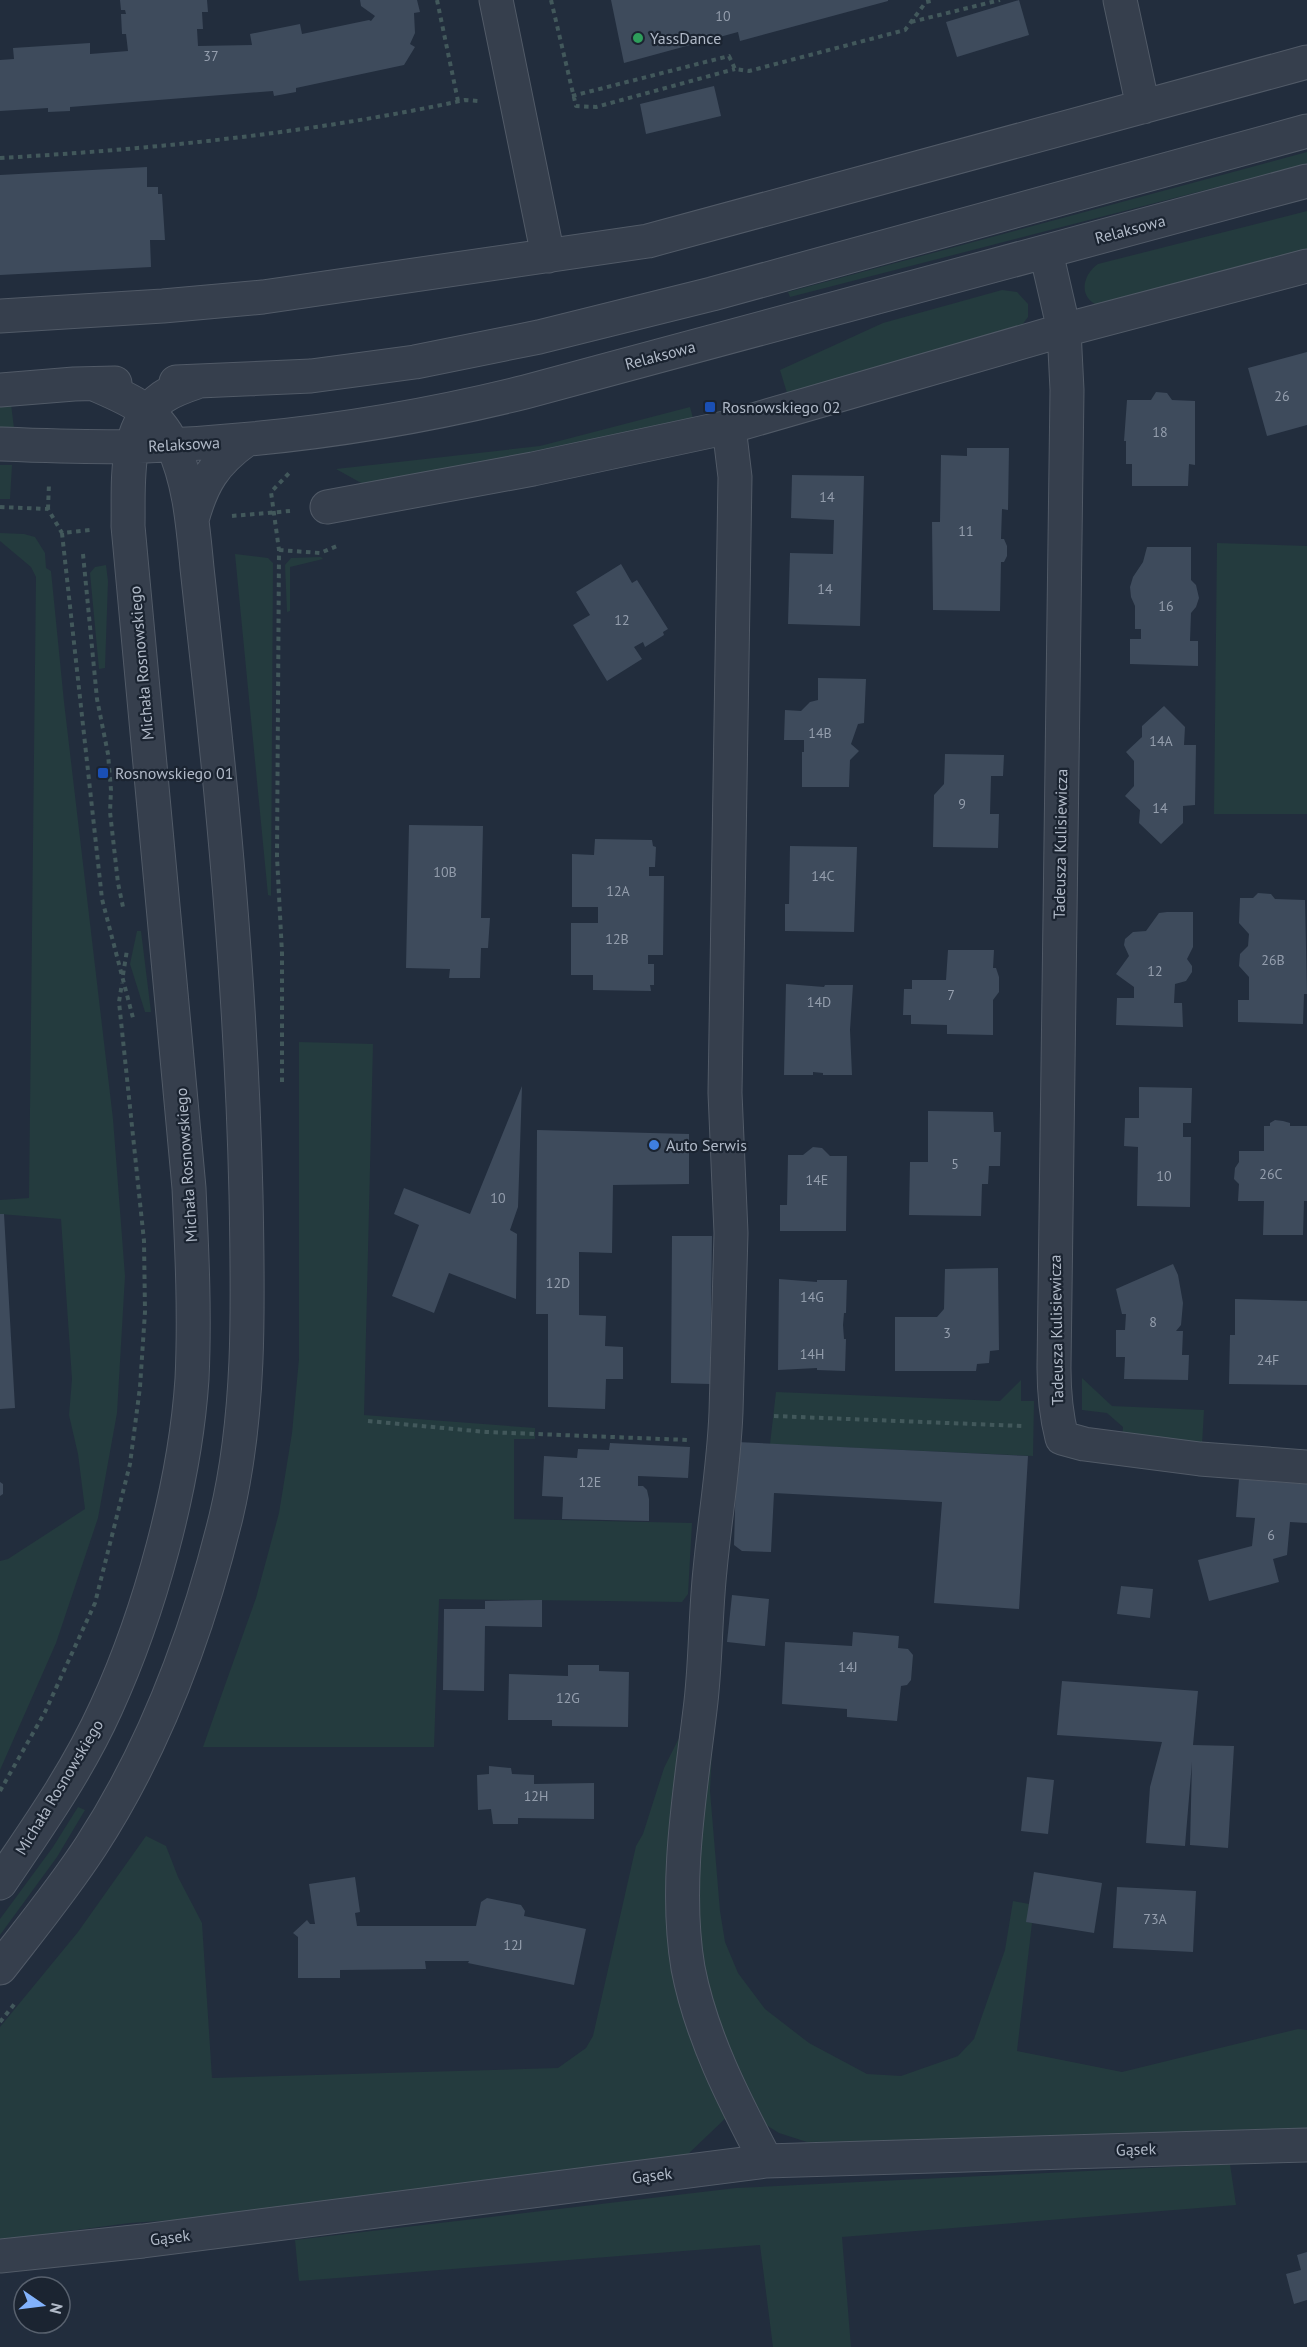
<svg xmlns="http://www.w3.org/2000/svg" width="1307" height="2347" font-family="'PT Sans',sans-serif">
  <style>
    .green { fill: #243b3e }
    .building { fill: #3e4b5c }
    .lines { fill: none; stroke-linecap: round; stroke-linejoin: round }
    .minor-casing { stroke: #515a67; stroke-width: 35 }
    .path { stroke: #42585b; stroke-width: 4; stroke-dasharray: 4.5 4.5; stroke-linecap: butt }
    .minor { stroke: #363f4d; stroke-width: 33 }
    .leisure-dot { fill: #2e9e5b; stroke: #1b2431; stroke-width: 2 }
    .transit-dot { fill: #1a4fb4; stroke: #1b2431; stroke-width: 2 }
    .shop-dot { fill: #3f7fe0; stroke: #1b2431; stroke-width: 2 }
    .labels { text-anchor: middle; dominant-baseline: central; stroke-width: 4.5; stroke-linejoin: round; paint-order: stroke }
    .number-label { font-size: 14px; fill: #949ead }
    .poi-label { font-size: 16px; fill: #b1bac8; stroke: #1b2431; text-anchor: start }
    .street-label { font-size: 16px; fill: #b1bac8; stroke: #1b2431 }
  </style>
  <rect width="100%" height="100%" fill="#222d3d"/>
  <path class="green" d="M1307,152v12l-517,133 -2,-5z
    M1307,211v39l-144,38 -57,20c-4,-2 -11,-3 -14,-6 -14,-11 -6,-30 6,-38z
    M1002,290l15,2 11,12v13l-12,16 -229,60 -7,-23 103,-47z
    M11,404l3,24 -14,-1v-22z
    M690,407l3,11 -319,69 -11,-3 -27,-15 204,-23z
    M0,465h12l-2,34h-10z
    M0,533l24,1 11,3 10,16 1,15 5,3 13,131 49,417 12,157 -8,137 -19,105 -42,125 -56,127v-209l8,-2 77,-50 -7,-55 -9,-39 3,-36 -11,-160 -61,-5v-14l29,-2 7,-621 -5,-10 -31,-26z
    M1217,543l90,3v268h-93z
    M235,554l33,4 5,5 -2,333 -3,-1z
    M321,557l2,2 -33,8v44l-3,1 -2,-47 6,-7z
    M106,565l2,16 -3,87 -6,1 -9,-96 5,-6z
    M137,931h4l10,81h-6l-15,-48z
    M299,1042l74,2 -9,371 171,13v11h-21v80l178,4 -4,71 -6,8 -243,-3 -5,148h-231l53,-149 23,-85 13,-80 7,-74z
    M1082,1378l30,28 92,4 -2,35 -80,-6 1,-12 -16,-14 -25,-3z
    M1021,1380v21h13l-1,55 -263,-12 6,-52 224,9z
    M685,1726l-10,146 57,240 -46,44 -406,57 -150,10 -130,17v-213l78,-95 68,-96 20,10 12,31 24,46 10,155 346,-10 28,-20 7,-12 43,-190 7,-12 21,-66z
    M713,1729l-3,62 10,120 5,31 13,31 27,36 44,34 58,31 34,2 57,-20 16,-17 31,-89 8,-49 16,3 -2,18 5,1 -15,128 105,21 176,-43 9,1v99h-47l-220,11 -233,2 -28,-9 -26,-16 -59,-158 3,-168z
    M78,1807l7,3 -28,47 -57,78v-16l53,-72z
    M1230,2164l6,41 -394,32 9,110h-78l-13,-102 -461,36 -4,-41 441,-52z"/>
  <path class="building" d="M120,0h87l1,12h-6l1,17h-6l1,17 54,-1 -2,-11 50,-10 2,10 67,-14 2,1 4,-5 -14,-10 -1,-6h57l3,12 -6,1 1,20 -5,11 5,3 -11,18 -108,23v4l-22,4 -1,-5 -203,16v4l-22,1v-4l-48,3v-51l14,-1 -1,-11 77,-5v11l38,-3 -2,-17h-4l-1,-20h5l-1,-4h-4z
    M611,0h277v1l-148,40 -2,-9 -114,31z
    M1019,0l10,35 -72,22 -11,-35z
    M714,86l7,30 -75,18 -6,-30z
    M147,167v20h11v7h4l3,46h-15l1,27 -151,8v-100z
    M1307,352v73l-40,11 -19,-68z
    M1156,392l11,1 5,7 23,1v64l-6,-1 -1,22h-56v-22h-6v-23h-2l3,-41h24z
    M967,448h42l-1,62 -6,-1 -1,30h3l3,7v10l-3,6h-3l-1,49 -67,-1 -1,-88h8l1,-67 26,1z
    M792,475l72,1 -4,150 -72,-2 2,-71 43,1 1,-34 -43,-2z
    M1147,547h44v33l5,5 3,13 -3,9 -5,6 -1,28h8v25l-68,-2v-25h11v-10h-6v-23l-4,-9 -1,-10 3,-10 10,-15z
    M621,564l11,19 5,-3 31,49 -5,3 1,3 -19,12 -2,-5 -9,5 8,12 -35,22 -34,-56 17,-10 -14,-23z
    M818,678l48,1 -2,44 -6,1 -7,20 8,7 -9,9 -1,27h-47v-35h2v-12h-20l1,-30 16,1 9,-9 8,-2z
    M1164,706l21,21 -1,18h12l-1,60 -12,1v17l-22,21 -22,-21 1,-13 -15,-14 9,-10v-25l-8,-9 16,-15v-11z
    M945,754l59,1 -1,21h-12l-1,38h9l-1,34 -65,-1 1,-52 10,-11z
    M409,825l74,1 -2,92h9l-2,30h-7l-1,30h-31l1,-9 -44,-1z
    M595,839l57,1 1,6 3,1 -1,20h-6v9h15l-1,79h-15v9h6v21h-4l1,6 -58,-1v-15h-22v-52h27v-16h-26v-53l22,1z
    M790,846l67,1 -3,85 -69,-1v-27h4z
    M1258,893l13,1 4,5 30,1 2,94h-3l-1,30 -65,-2v-22h11v-23l-10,-11 1,-12 8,-8 1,-12 -10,-11 1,-25h13z
    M1167,912h26v35l-6,12 5,7v6l-6,9 -11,3 -1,19h8l1,24 -67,-2 1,-27h17v-11l-18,-13 13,-18 -5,-11 1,-6 8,-7 13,-1 13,-18z
    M948,950h46l-1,18h3l3,9v15l-6,8v35l-46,-1v-9l-36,-1v-9h-8l1,-26h8v-9h34z
    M786,984l38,3 1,-2h28l-3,45 2,45h-29v-2l-10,-1v3h-29z
    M522,1086l-4,121 -8,23 7,4 -1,65 -67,-26 -15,40 -42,-17 27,-71 -25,-11 10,-26 66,26z
    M1139,1087l53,1 -1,35h-8v14h8l-1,70 -53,-1 1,-59 -14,-1 1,-28h14z
    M928,1111l65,1 1,20h7l-1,34h-11l-1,18h-6l-1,32 -72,-1 1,-53h18z
    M1275,1120l8,1 7,2v3h17v75h-3l-1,34h-40l1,-34h-26l1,-17 -5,-5 1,-11 4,-6v-11h25v-25h6v-3z
    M537,1130l152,4v50l-76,1 -1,68 -33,-1v63l27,1 -1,30 18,1v32h-17l-1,30 -57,-2v-93h-12z
    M813,1147l9,1 8,8h17l-1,75h-66v-26h7l1,-50h15z
    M0,1214h4l11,194 -15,1z
    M672,1236h40l-2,148 -39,-1z
    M1173,1264l5,11 5,28 -2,22 -5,6h7l-1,24h7l-1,25 -64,-1 1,-22h-9v-27h9l1,-16h-4l-6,-25z
    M998,1268l1,82 -9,1 -1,12 -12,1 -1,7h-81v-54h42l7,-8 1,-40z
    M779,1279l38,3v-2h30l-1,33h-2l-1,12 1,14h2l-1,32 -28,-1v-2l-39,2z
    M1235,1299l72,2v84l-78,-1 1,-49h5z
    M737,1442l291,14 -9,153 -85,-6 8,-101 -168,-9 -3,59 -29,-1 -8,-6z
    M610,1443l80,4 -2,31 -50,-2v10h5l4,4 2,9v22l-87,-2 1,-22 -21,-1 2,-40 33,2 1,-9 31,1z
    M1239,1479l68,5v39l-17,-1 -3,33 -14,4 6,23 -70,19 -11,-41 54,-14 3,-28 -19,-1z
    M0,1482l3,2v10l-3,2z
    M1121,1586l32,3 -3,29 -33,-4z
    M732,1595l37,4 -4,47 -38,-4z
    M542,1600v27l-57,-1 -1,65 -41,-1 1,-81h41v-8z
    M853,1632l46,4 -1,12 10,1 5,6 -2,25 -4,5 -6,1 -4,35 -50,-4v-8l-65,-5 3,-62 67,4z
    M568,1665h31v6l30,1 -1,55 -76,-1v-6h-44l1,-46 59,2z
    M1062,1681l136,10 -5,54 41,1 -6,102 -38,-3 2,-83 -7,84 -39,-3 4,-56 12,-45 -105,-7z
    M489,1766l22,2 1,6 22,1v9l60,-1v36l-76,-1v6h-25l-2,-15 -13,1 -1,-35 12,-1z
    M1027,1777l27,3 -6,54 -27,-3z
    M1034,1872l68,11 -8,50 -68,-11z
    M355,1877l5,35 -5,1 2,13h119l5,-24 6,-4 34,7 4,6 -1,5 62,13 -12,56 -106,-22 1,-2h-44l1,8 -86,1v8h-42v-41l-5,-4 14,-13 3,4h5l-6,-40z
    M1117,1887l79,4 -3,61 -80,-4z
    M1307,2252v48l-13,4 -8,-30 15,-4 -4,-15z"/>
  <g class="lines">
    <defs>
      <path id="minor" d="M496,0l52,256
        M1120,0l23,107
        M1046,252l18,78 3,60 -13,978c0,24 2,47 8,70l22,6 116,15 107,8
        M0,316l163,-10 100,-9 385,-56 659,-179
        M176,382l135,-6 104,-14 124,-25 173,-43 595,-163
        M0,390l74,-6 41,-1
        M729,427l6,50 -10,616 6,140 -5,179c-2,53 -11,105 -16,158 -5,47 -4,94 -10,140 -10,83 -26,175 -12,258 13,68 46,132 78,193
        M0,444c49,2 97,4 146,2 129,-5 254,-23 379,-54l782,-211
        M327,507l206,-38 196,-42 335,-97 243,-64
        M192,520c10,-37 22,-57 54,-80
        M0,1883c38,-56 78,-113 106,-175 44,-96 79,-224 86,-329 3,-64 0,-127 -3,-191l-61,-662c1,-43 -6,-100 35,-129 10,-7 22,-11 34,-15
        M0,1968c31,-40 63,-79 91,-122 65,-100 107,-215 135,-329 25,-105 22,-215 20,-322 -4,-173 -18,-345 -37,-517 -4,-37 -8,-73 -12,-110 -4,-41 -7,-86 -25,-124 -16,-35 -46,-46 -78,-60
        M0,2256l143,-15 623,-80 541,-16"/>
    </defs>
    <use href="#minor" class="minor-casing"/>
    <path class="path" d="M437,0l21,101
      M551,0l25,106 20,1 139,-38
      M911,22l89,-22
      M572,96l157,-40 6,13 14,2 156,-41 21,-28 9,-2
      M0,158c156,-9 312,-25 465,-58l13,1
      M0,507l48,2 14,24 28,-3
      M48,509l1,-26
      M232,516l58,-5
      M62,533l40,366 31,119
      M279,550l41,3 17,-7
      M83,554l14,145 11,55 3,36 -1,22 8,71 5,24
      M123,975l4,-25
      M282,1082v-129l-5,-96 2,-307 -8,-58 18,-19
      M774,1416l248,10
      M368,1421l118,11 202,8
      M0,1791l45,-79 50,-109 35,-139 10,-77 5,-75 -1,-71 -25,-239 3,-19
      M0,2022l16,-20"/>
    <use href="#minor" class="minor"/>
  </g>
  <circle class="leisure-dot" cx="638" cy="38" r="6"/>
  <g class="transit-dot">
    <rect x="704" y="401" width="12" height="12" rx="3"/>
    <rect x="97" y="767" width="12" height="12" rx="3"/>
  </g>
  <circle class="shop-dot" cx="654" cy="1145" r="6"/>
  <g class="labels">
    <g class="number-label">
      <text x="723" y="16">10</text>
      <text x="211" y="56">37</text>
      <text x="1282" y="396">26</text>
      <text x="1160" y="432">18</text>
      <text x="827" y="497">14</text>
      <text x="966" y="531">11</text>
      <text x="825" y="589">14</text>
      <text x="1166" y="606">16</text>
      <text x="622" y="620">12</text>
      <text x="820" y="733">14B</text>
      <text x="1161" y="741">14A</text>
      <text x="962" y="804">9</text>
      <text x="1160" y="808">14</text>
      <text x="445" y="872">10B</text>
      <text x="823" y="876">14C</text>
      <text x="618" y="891">12A</text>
      <text x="617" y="939">12B</text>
      <text x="1273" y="960">26B</text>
      <text x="1155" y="971">12</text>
      <text x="951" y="995">7</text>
      <text x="819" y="1002">14D</text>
      <text x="955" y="1164">5</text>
      <text x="1271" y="1174">26C</text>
      <text x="1164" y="1176">10</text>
      <text x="817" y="1180">14E</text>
      <text x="498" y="1198">10</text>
      <text x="558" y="1283">12D</text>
      <text x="812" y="1297">14G</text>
      <text x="1153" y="1322">8</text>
      <text x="947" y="1333">3</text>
      <text x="812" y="1354">14H</text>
      <text x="1268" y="1360">24F</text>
      <text x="590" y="1482">12E</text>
      <text x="1271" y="1535">6</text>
      <text x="848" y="1667">14J</text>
      <text x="568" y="1698">12G</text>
      <text x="536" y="1796">12H</text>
      <text x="1155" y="1919">73A</text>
      <text x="513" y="1945">12J</text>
    </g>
    <g class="poi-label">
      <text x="650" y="38">YassDance</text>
      <text x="722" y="407">Rosnowskiego 02</text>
      <text x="115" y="773">Rosnowskiego 01</text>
      <text x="666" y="1145">Auto Serwis</text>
    </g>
    <g class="street-label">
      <text transform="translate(1130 229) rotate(-15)">Relaksowa</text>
      <text transform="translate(660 355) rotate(-15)">Relaksowa</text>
      <text transform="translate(184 444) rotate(-3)">Relaksowa</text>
      <text transform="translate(141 663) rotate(-95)">Michała Rosnowskiego</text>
      <text transform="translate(1060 844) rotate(-89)">Tadeusza Kulisiewicza</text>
      <text transform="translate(186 1165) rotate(-94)">Michała Rosnowskiego</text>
      <text transform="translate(1056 1330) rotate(-91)">Tadeusza Kulisiewicza</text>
      <text transform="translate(59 1787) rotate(-59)">Michała Rosnowskiego</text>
      <text transform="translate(1136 2149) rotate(-2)">Gąsek</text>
      <text transform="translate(652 2175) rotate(-7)">Gąsek</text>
      <text transform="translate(170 2237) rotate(-7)">Gąsek</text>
    </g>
  </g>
  <g transform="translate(42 2305) rotate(104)"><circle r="28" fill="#1b2431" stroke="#57606d" stroke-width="1.5"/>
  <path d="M0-4.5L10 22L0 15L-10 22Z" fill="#82b2fc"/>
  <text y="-9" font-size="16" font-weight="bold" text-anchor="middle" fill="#b1bac8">N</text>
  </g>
</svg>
